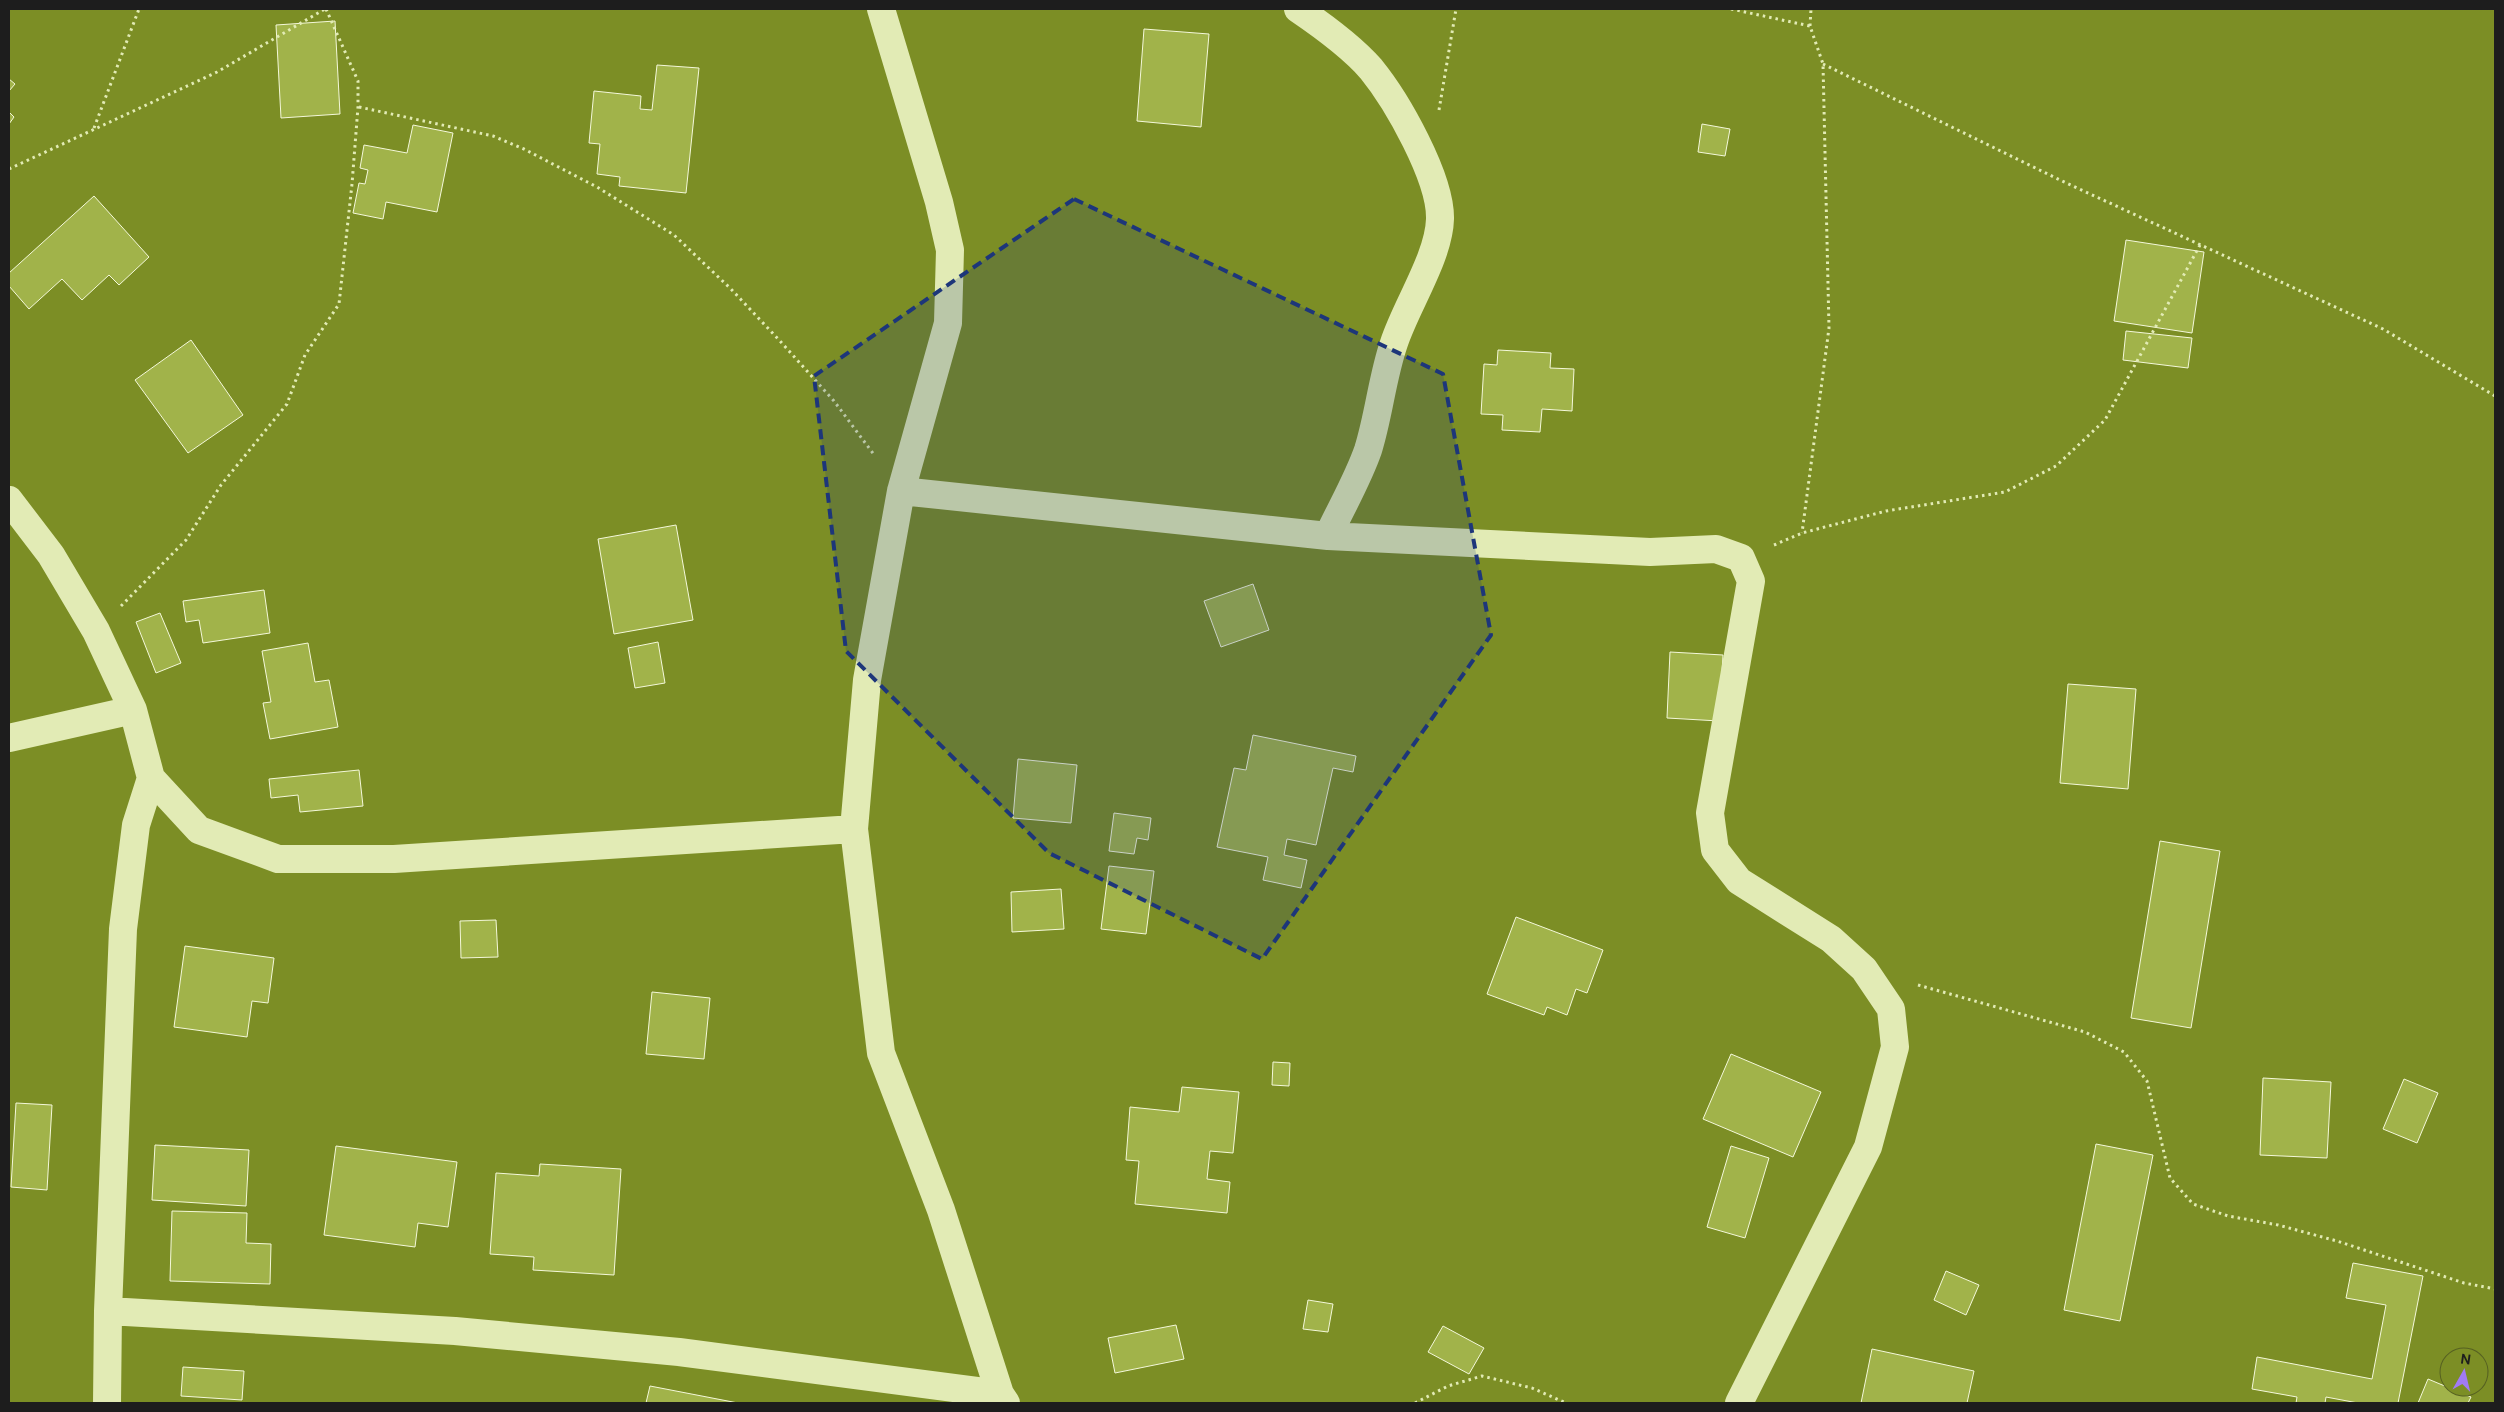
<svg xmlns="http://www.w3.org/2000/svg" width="2504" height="1412" font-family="'DM Sans',sans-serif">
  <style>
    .building { fill: #a1b34a; stroke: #f4f8da }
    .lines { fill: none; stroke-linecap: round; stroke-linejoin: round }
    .path { stroke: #e2ebb5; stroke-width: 3; stroke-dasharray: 2.5 4; stroke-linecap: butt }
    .minor { stroke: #e2ebb5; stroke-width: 28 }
    .marked { fill: #1d367a; fill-opacity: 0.2; stroke: #1d367a; stroke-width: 4; stroke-dasharray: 10 6; stroke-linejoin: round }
  </style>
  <rect width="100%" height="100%" fill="#7c8e25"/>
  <path class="building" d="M335,21l5,93 -59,4 -5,-93z
    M1144,29l65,5 -8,93 -64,-6z
    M657,65l42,3 -13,125 -67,-7 1,-9 -23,-3 3,-30 -11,-1 5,-52 47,5 -1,13 12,1z
    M9,79l6,5 -6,7z
    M9,112l5,5 -5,7z
    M1702,124l28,5 -5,27 -27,-4z
    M413,125l40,8 -16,79 -51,-10 -3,17 -30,-6 6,-30 6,1 3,-14 -8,-2 4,-23 43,8z
    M94,196l55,61 -30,28 -10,-10 -27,25 -20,-21 -33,30 -20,-23v-13z
    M2126,240l78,12 -12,81 -78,-12z
    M2126,331l66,7 -4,30 -65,-8z
    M191,340l52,75 -55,38 -53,-73z
    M1498,350l53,3 -1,15 24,1 -2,42 -30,-2 -2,23 -38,-2 1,-15 -22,-1 3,-50 13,1z
    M676,525l17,95 -79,14 -16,-95z
    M1253,584l16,46 -48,17 -17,-46z
    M264,590l6,43 -67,10 -4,-23 -13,2 -3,-21z
    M160,613l21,50 -25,10 -20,-51z
    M658,642l7,41 -30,5 -7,-40z
    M308,643l7,39 14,-2 9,47 -68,12 -7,-36 8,-1 -9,-51z
    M1670,652l53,3 -4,66 -52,-3z
    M2068,684l68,5 -8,100 -68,-6z
    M1253,735l103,21 -3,16 -20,-4 -17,77 -29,-6 -3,16 23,5 -6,28 -38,-8 5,-23 -51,-10 17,-79 12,2z
    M1018,759l59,6 -6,58 -58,-5z
    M359,770l4,36 -63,6 -2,-17 -27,3 -2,-19z
    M1114,813l37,5 -3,22 -11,-2 -3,16 -25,-3z
    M2160,841l60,10 -29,177 -60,-10z
    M1109,866l45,5 -8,63 -45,-5z
    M1061,889l3,40 -52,3 -1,-40z
    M1516,917l87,33 -16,43 -11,-4 -9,26 -20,-8 -3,8 -57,-21z
    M496,920l2,37 -37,1 -1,-37z
    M185,946l89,12 -6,45 -16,-2 -5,36 -73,-10z
    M652,992l58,6 -6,61 -58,-5z
    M1731,1054l90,38 -28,65 -90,-38z
    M1273,1062l17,1 -1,23 -17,-1z
    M2263,1078l68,4 -4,76 -67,-3z
    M2404,1079l34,14 -21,50 -34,-14z
    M1182,1087l57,5 -6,61 -23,-2 -3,28 23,3 -3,31 -92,-9 4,-43 -13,-1 4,-53 49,5z
    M16,1103l36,2 -5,85 -36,-3z
    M2096,1144l57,11 -33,166 -56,-11z
    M155,1145l94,5 -3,56 -94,-6z
    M336,1146l121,16 -9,65 -30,-4 -3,24 -91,-12z
    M1731,1146l38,12 -24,80 -38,-11z
    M540,1164l81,5 -7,106 -81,-5 1,-13 -44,-3 6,-81 43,3z
    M172,1211l75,2 -1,30 25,1 -1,40 -100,-3z
    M2353,1263l70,13 -25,127h-40l-32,-6 -1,6h-29l1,-6 -45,-8 5,-32 115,22 14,-74 -40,-7z
    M1946,1271l33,14 -13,30 -32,-15z
    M1308,1300l25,4 -5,28 -25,-3z
    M1176,1325l8,34 -69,14 -7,-35z
    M1443,1326l41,22 -15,26 -41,-22z
    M1872,1349l102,22 -7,32h-106z
    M183,1367l61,4 -2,29 -61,-4z
    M2428,1379l43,18 -3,6h-50z
    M650,1386l88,17h-92z"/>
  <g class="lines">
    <path class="path" d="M1731,9l79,17 13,38 6,264 -27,205
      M1810,26l1,-17
      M1823,64l239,117 321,148 112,67
      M359,107l134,29 31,13 73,38 77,48 57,54 49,52 54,60 41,55
      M1439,110l17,-101
      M94,128l45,-119
      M9,169l208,-97 108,-63
      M1774,545l28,-12 84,-22 119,-19 51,-26 49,-46 95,-175
      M121,606l65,-66 35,-55 66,-81 18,-49 34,-51 13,-120 6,-77v-26l-32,-72
      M1918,985l167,47 39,20 23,29 23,97 23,26 35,12 50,9 59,16 127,42 31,6
      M1415,1403l33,-17 34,-10 50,12 34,15"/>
    <path class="minor" d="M881,9l58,193 11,48 -2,73 -47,168 -34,189 -13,149 27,224 60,157 59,184 6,9
      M1298,9c25,17 53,37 73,60 26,32 70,109 69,150 -1,38 -34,87 -46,124 -12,35 -15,72 -26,107 -10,29 -27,58 -40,86
      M901,491l427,45 322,16 66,-3 25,9 10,23 -41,232 5,37 24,31 92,58 33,30 27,40 4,38 -27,100 -129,256
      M9,500l42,55 45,76 37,79 18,68 48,52 79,29h116l460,-30
      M9,738l124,-28
      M108,1311l347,20 224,21 321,42
      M107,1403l1,-92 15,-382 13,-104 15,-47"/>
  </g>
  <path class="marked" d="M1074,199l369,175 48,261 -229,324 -213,-106 -203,-202 -32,-275z"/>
  <rect width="2504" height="1412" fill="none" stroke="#1d1d1d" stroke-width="20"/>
  <g transform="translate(2464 1372) rotate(8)"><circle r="24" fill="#7c8e25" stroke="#566122"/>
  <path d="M0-4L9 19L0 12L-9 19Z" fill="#a17af5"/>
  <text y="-8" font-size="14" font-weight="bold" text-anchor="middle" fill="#1d1d1d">N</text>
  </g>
</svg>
